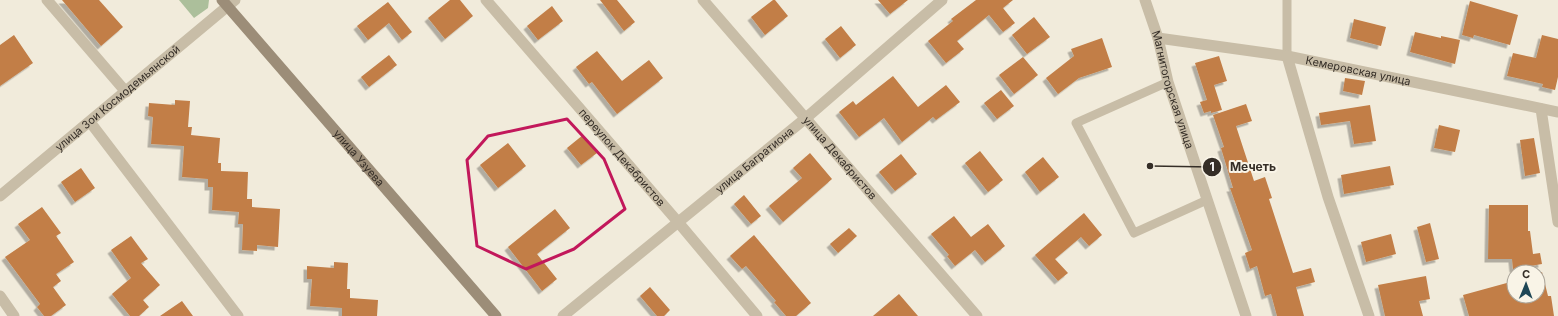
<svg xmlns="http://www.w3.org/2000/svg" width="1558" height="316" font-family="Inter,sans-serif">
  <style>
    .green { fill: #acbf9b }
    .building { fill: #c27e47; filter: url(#shadow) }
    .lines { fill: none; stroke-linecap: round; stroke-linejoin: round }
    .service { stroke: #c8bda7; stroke-width: 9 }
    .minor { stroke: #c8bda7; stroke-width: 11 }
    .secondary { stroke: #9c8d78; stroke-width: 11 }
    .marked { fill: none; stroke: #c2185b; stroke-width: 3; stroke-linejoin: round }
    .labels { text-anchor: middle; dominant-baseline: central; stroke-width: 4; stroke-linejoin: round; paint-order: stroke }
    .street-label { font-size: 11px; fill: #352e27; stroke: #f9f4e7 }
    .leader { fill: none; stroke: #352e27; stroke-width: 1.5 }
    .callout-dot { fill: #352e27; stroke: #f9f4e7; stroke-width: 1.5 }
    .mark-label { font-size: 12px; text-anchor: middle; font-weight: bold; fill: #fff }
    .callout-label { font-size: 12px; text-anchor: middle; font-weight: bold; fill: #352e27; stroke: #f9f4e7; stroke-width: 4; stroke-linejoin: round; paint-order: stroke }
  </style>
  <defs>
    <filter id="shadow"><feDropShadow dx="-3.5" dy="3.5" stdDeviation="0" flood-color="#0004"/></filter>
  </defs>
  <rect width="100%" height="100%" fill="#f1ebdb"/>
  <path class="green" d="M179,0h30l-1,8 -14,10z"/>
  <path class="building" d="M62,0h37l24,27 -22,19z
    M450,0h10l13,16 -28,23 -17,-21z
    M600,0h17l18,22 -11,9z
    M773,0h2l13,16 -23,19 -14,-18z
    M878,0h30l-18,14z
    M976,0h37l-10,8 12,15 -12,9 -14,-17 -32,26 7,8 -18,14 -18,-22 25,-20 -2,-2z
    M1470,1l48,14 -8,30 -36,-10 -1,3 -11,-3z
    M388,2l24,30 -10,8 -13,-17 -21,17 -11,-14z
    M552,6l11,15 -25,19 -11,-14z
    M1034,17l16,20 -23,17 -15,-19z
    M1354,19l32,8 -5,19 -31,-8z
    M841,26l15,19 -16,13 -15,-19z
    M1415,32l26,6v-2l19,4 -5,24 -45,-12z
    M14,35l19,28 -33,23v-41z
    M1542,35l16,4v38l-3,13 -13,-3 1,-3 -36,-8 6,-23 23,5z
    M1102,38l10,29 -33,11 -21,16 -12,-16 28,-22 -3,-7z
    M597,51l25,30 27,-21 14,18 -46,36 -25,-32 -3,2 -13,-17z
    M389,55l8,10 -28,22 -8,-10z
    M1219,56l8,25 -13,4 8,25 -11,3v-2l-7,2 -4,-11 7,-2 -12,-37z
    M1023,57l15,18 -24,19 -15,-19z
    M893,76l25,31 28,-22 14,17 -24,18 -3,-3 -31,25 -18,-24 -25,19 -20,-25 14,-11 3,4z
    M1345,78l20,3 -3,14 -19,-4z
    M1001,90l13,16 -17,13 -13,-16z
    M175,100l15,1 -2,26h4l-1,8 29,3 -2,25h3v8l27,1 -1,27h5v8l28,2 -2,38 -21,-2v6l-15,-1 1,-26h-5l1,-12 -27,-2 1,-23h-5v-8l-26,-2 2,-31 -33,-2 2,-27 -5,-1 1,-13 26,2z
    M1246,104l6,17 -16,5 18,55 11,-4 7,21 -3,1 24,74 18,-5 4,14 -19,5 8,29h-27l-6,-22 -6,2 -8,-30 -7,3 -5,-16 7,-3 -22,-62h3l-12,-40 3,-1 -11,-32z
    M1370,105l6,36 -22,3 -4,-23 -29,4 -2,-12z
    M1439,125l21,5 -5,22 -21,-4z
    M583,135l14,18 -16,12 -14,-17z
    M1534,138l6,35 -15,3 -5,-36z
    M508,143l18,23 -28,22 -18,-23z
    M980,151l23,29 -15,12 -23,-29z
    M810,153l22,26 -49,43 -14,-16 33,-28 -9,-10z
    M901,154l16,20 -22,17 -16,-19z
    M1043,157l16,20 -19,15 -15,-20z
    M1390,166l4,19 -50,9 -3,-19z
    M81,168l14,20 -20,14 -14,-20z
    M744,195l17,21 -10,8 -17,-20z
    M1489,205h39v26h2l3,23 7,-1 2,11 -29,5 -1,-10h-24z
    M42,207l19,26 -5,3 18,26 -18,12 5,7 -8,6 13,18 -15,11h-7l-7,-9 3,-3 -35,-47 25,-17 -12,-16z
    M555,209l15,19 -33,26 20,25 -15,12 -34,-44z
    M1084,213l18,22 -13,11 -8,-9 -26,22 13,14 -10,8 -23,-26z
    M954,216l17,21 17,-13 17,22 -20,16 -10,-12 -20,16 -8,-10 2,-1 -18,-21z
    M1430,223l9,36 -13,3 -9,-35z
    M849,228l8,8 -19,17 -8,-9z
    M1391,234l5,20 -30,8 -5,-20z
    M754,235l57,68 -15,13h-10l-12,-14 2,-1 -30,-35 -4,3 -12,-13z
    M131,236l17,23 -7,4 19,22 -17,15 6,7 -10,9h-9l-18,-22 19,-16 -20,-28z
    M334,262l14,1 -1,26h3v9l28,2 -1,16h-35v-8l-32,-2 2,-27h-5v-13l27,2z
    M1538,272h4l6,24h3l3,20h-85l-6,-21 51,-14v15h24z
    M1426,276l4,23 -11,2 4,15h-38l-7,-31z
    M650,287l20,23 -6,6h-7l-17,-20z
    M899,294l19,22h-45z
    M182,301l11,15h-33z"/>
  <g class="lines">
    <path class="service" d="M1287,56v-56
      M1168,82l-92,41 58,110 73,-33"/>
    <g class="minor">
      <path d="M47,0l79,92"/>
      <path id="s1" d="M486,0l192,222 79,94"/>
      <path id="s2" d="M703,0l274,316"/>
      <path id="s3" d="M1145,0l13,38 10,44 78,234"/>
      <path id="s4" d="M1158,38l129,18 271,56"/>
      <path d="M1287,56l41,141 41,119"/>
      <path d="M1541,109l17,113"/>
      <path d="M90,122l148,194"/>
      <path id="s5" d="M0,196l235,-196"/>
      <path d="M0,296l14,20"/>
      <path id="s6" d="M563,316l243,-198 136,-118"/>
    </g>
    <path class="secondary" id="s7" d="M222,0l274,316"/>
  </g>
  <path class="marked" d="M567,119l37,40 21,50 -51,40 -48,20 -49,-23 -10,-86 21,-24z"/>
  <g class="labels">
    <g class="street-label">
      <text stroke="none"><textPath href="#s4" startOffset="203">Кемеровская улица</textPath></text>
      <text stroke="none"><textPath href="#s3" startOffset="94">Магнитогорская улица</textPath></text>
      <text stroke="none"><textPath href="#s5" startOffset="153">улица Зои Космодемьянской</textPath></text>
      <text stroke="none"><textPath href="#s1" startOffset="208">переулок Декабристов</textPath></text>
      <text stroke="none"><textPath href="#s7" startOffset="209">улица Узуева</textPath></text>
      <text stroke="none"><textPath href="#s2" startOffset="209">улица Декабристов</textPath></text>
      <text stroke="none"><textPath href="#s6" startOffset="247">улица Багратиона</textPath></text>
    </g>
  </g>
  <path class="leader" d="M1150 166L1212 167"/>
  <g class="callout-dot">
    <circle cx="1150" cy="166" r="4"/>
    <circle cx="1212" cy="167" r="10"/>
  </g>
  <g class="mark-label">
    <text x="1212" y="171">1</text>
  </g>
  <g class="callout-label">
    <text x="1253" y="171">Мечеть</text>
  </g>
  <g transform="translate(1526 284) rotate(1)"><circle r="19" fill="#f9f4e7" stroke="#aba59a"/>
  <path d="M0-3L7 15L0 10L-7 15Z" fill="#1e4655"/>
  <text y="-6" font-size="11" font-weight="bold" text-anchor="middle" fill="#352e27">С</text>
  </g>
</svg>
